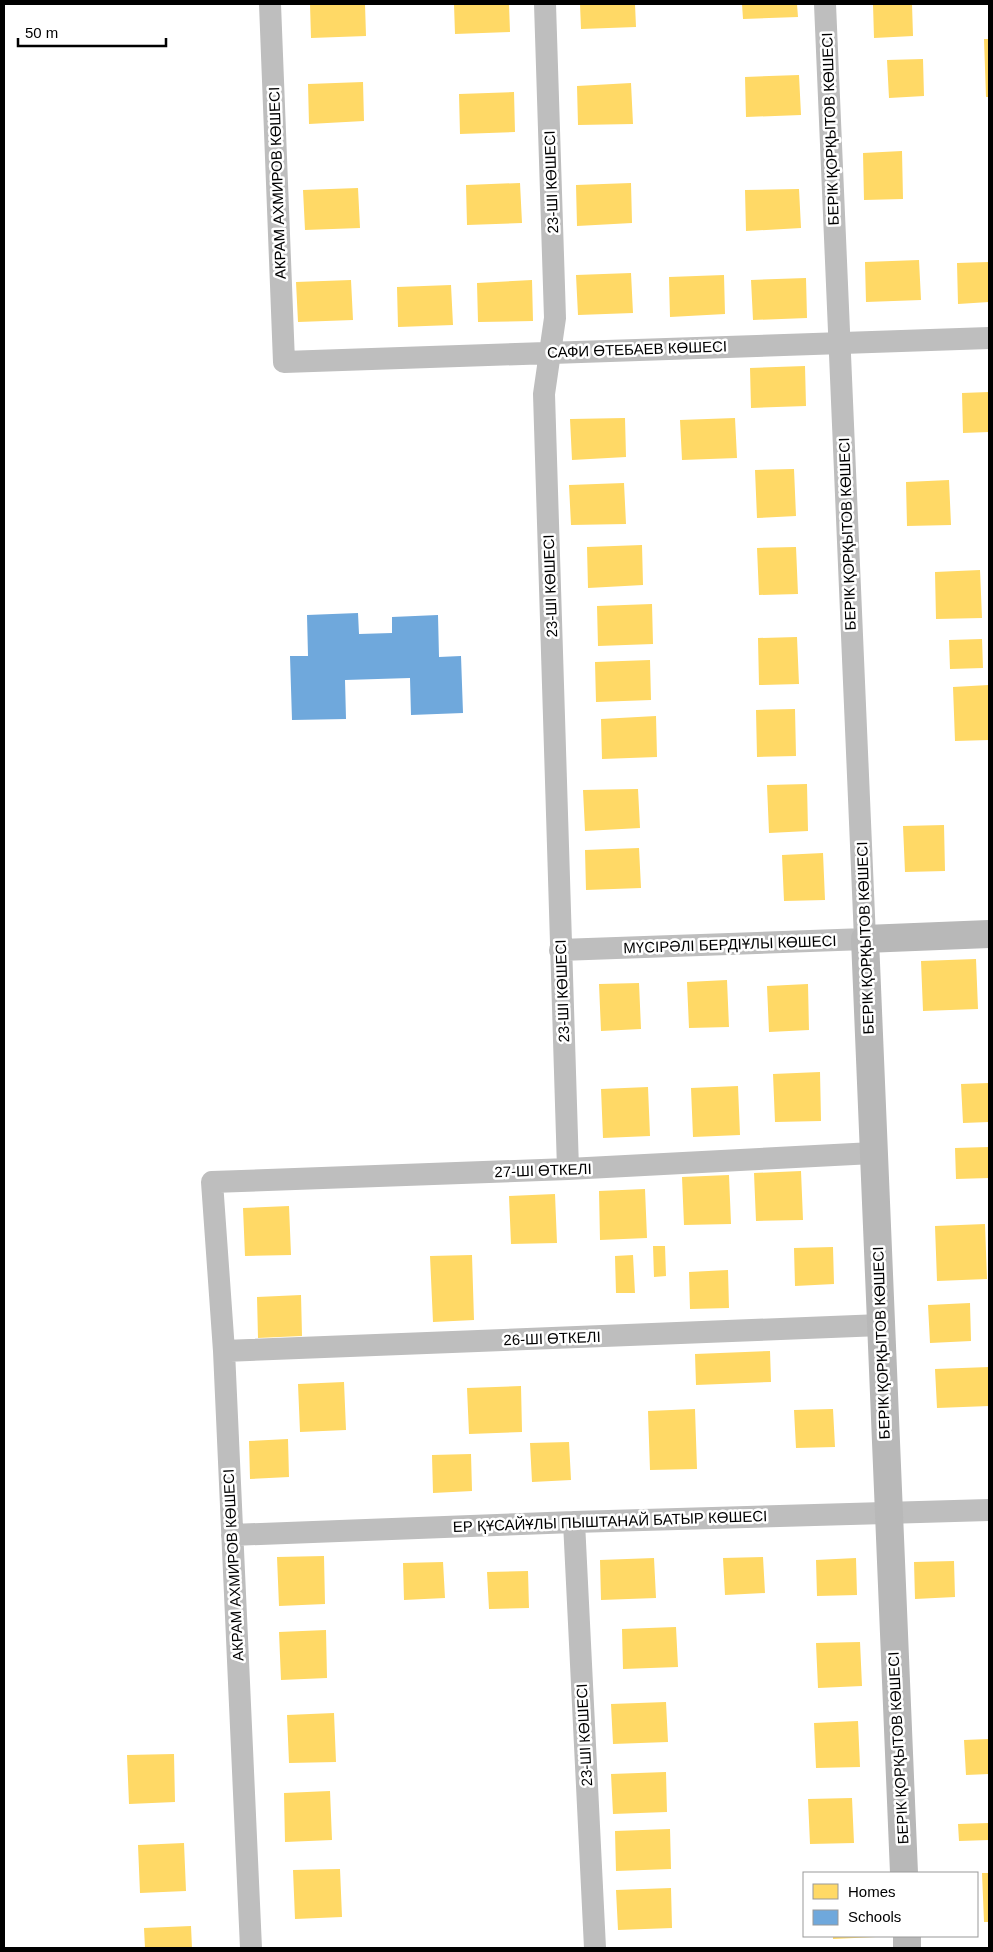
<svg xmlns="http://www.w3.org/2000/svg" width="993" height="1952" font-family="Helvetica,sans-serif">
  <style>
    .homes { fill: #ffd966 }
    .schools { fill: #6fa8dc }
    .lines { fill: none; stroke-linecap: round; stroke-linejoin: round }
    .street { stroke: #bebebe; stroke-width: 22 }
    .secondary { stroke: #b8b8b8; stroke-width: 28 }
    .labels { text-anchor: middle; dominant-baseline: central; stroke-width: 5; stroke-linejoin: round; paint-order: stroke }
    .street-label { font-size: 15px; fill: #000; stroke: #fff }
  </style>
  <rect width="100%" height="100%" fill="#fff"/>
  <path class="homes" d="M310,4h55l1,32 -55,2z
    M454,4h55l1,28 -55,2z
    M580,4h55l1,23 -55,2z
    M742,4h55l1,13 -55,2z
    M873,4h39l1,32 -39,2z
    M984,39h5v58h-3z
    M923,59l1,37 -35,2 -2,-38z
    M799,75l2,40 -55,2 -1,-40z
    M363,82l1,39 -55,3 -1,-40z
    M631,83l2,41 -55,1 -1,-39z
    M514,92l1,40 -55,2 -1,-40z
    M902,151l1,48 -39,1 -1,-47z
    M520,183l2,40 -55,2 -1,-40z
    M631,183l1,40 -55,3 -1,-41z
    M358,188l2,40 -55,2 -2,-40z
    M799,189l2,39 -55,3 -1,-41z
    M919,260l2,40 -55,2 -1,-40z
    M989,262v40l-31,2 -1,-41z
    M631,273l2,40 -55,2 -2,-40z
    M724,275l1,39 -55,3 -1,-40z
    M806,278l1,40 -54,2 -2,-40z
    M351,280l2,40 -55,2 -2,-40z
    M532,280l1,41 -55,1 -1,-39z
    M451,285l2,40 -55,2 -1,-40z
    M805,366l1,40 -55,2 -1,-40z
    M989,392v40l-26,1 -1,-40z
    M625,418l1,39 -54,3 -2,-41z
    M735,418l2,40 -55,2 -2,-40z
    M794,469l2,47 -39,2 -2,-48z
    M949,480l2,45 -44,1 -1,-44z
    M624,483l2,41 -55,1 -2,-40z
    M642,545l1,40 -55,3 -1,-41z
    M796,547l2,47 -39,1 -2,-47z
    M980,570l2,48 -46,1 -1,-47z
    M652,604l1,40 -55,2 -1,-40z
    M797,637l2,47 -40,1 -1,-47z
    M982,639l1,29 -33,1 -1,-29z
    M650,660l1,40 -55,2 -1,-40z
    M989,685v55l-34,1 -2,-54z
    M795,709l1,47 -39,1 -1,-47z
    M656,716l1,41 -55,2 -1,-40z
    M807,784l1,47 -39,2 -2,-48z
    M638,789l2,39 -55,3 -2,-41z
    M944,825l1,46 -40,1 -2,-46z
    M639,848l2,40 -55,2 -1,-40z
    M823,853l2,47 -41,1 -2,-46z
    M976,959l2,50 -55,2 -2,-50z
    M727,980l2,47 -40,1 -2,-46z
    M639,983l2,46 -40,2 -2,-47z
    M808,984l1,46 -40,2 -2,-46z
    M820,1072l1,49 -46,1 -2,-48z
    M989,1083v39l-26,1 -2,-39z
    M738,1086l2,49 -47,2 -2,-49z
    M648,1087l2,49 -47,2 -2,-49z
    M989,1147v31l-33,1 -1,-31z
    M801,1171l2,49 -47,1 -2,-48z
    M729,1175l2,49 -47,1 -2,-48z
    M645,1189l2,49 -47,2 -1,-49z
    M555,1194l2,49 -46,1 -2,-48z
    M289,1206l2,49 -46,1 -2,-48z
    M985,1224l2,55 -50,2 -2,-55z
    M653,1246h12l1,30 -12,1z
    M833,1247l1,37 -39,2 -1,-38z
    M472,1255l2,65 -41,2 -3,-66z
    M633,1255l2,38h-19l-1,-37z
    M728,1270l1,38 -39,1 -1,-37z
    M301,1295l1,41 -44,2 -1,-41z
    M970,1303l1,38 -41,2 -2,-38z
    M770,1351l1,31 -75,3 -1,-31z
    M989,1367v39l-52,2 -2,-39z
    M344,1382l2,48 -46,2 -2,-48z
    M521,1386l1,46 -53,2 -2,-46z
    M695,1409l2,60 -47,1 -2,-59z
    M833,1409l2,38 -39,1 -2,-38z
    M288,1439l1,38 -39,2 -1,-38z
    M569,1442l2,38 -39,2 -2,-39z
    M471,1454l1,37 -39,2 -1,-38z
    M324,1556l1,48 -46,2 -2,-49z
    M763,1557l2,36 -40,2 -2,-37z
    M654,1558l2,40 -55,2 -1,-40z
    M856,1558l1,37 -40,1 -1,-36z
    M954,1561l1,36 -40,2 -1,-37z
    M443,1562l2,36 -41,2 -1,-37z
    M528,1571l1,37 -40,1 -2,-37z
    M676,1627l2,40 -55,2 -1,-40z
    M326,1630l1,48 -46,2 -2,-48z
    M860,1642l2,44 -44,2 -2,-45z
    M666,1702l2,40 -55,2 -2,-40z
    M334,1713l2,49 -47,1 -2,-48z
    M858,1721l2,46 -44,1 -2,-45z
    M989,1739v35l-23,1 -2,-35z
    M174,1754l1,48 -46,2 -2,-49z
    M666,1772l1,40 -54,2 -2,-40z
    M330,1791l2,49 -47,2 -1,-49z
    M852,1798l2,45 -44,1 -2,-45z
    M989,1823v17l-30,1 -1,-17z
    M670,1829l1,40 -55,2 -1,-40z
    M184,1843l2,48 -46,2 -2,-48z
    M340,1869l2,48 -47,2 -2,-49z
    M982,1873h7v49h-5z
    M671,1888l1,40 -54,2 -2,-40z
    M191,1926l1,22h-47l-1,-20z
    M833,1936h43v1l-43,2z"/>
  <path class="schools" d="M358,613l1,21 33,-1v-16l46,-2 1,42 22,-1 2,57 -52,2 -1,-37 -65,2 1,39 -54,1 -2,-64h18l-1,-41z"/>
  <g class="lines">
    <path class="street" d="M270,4l14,358 705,-24
      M545,4l10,314 -11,76 24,775
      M560,950l305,-11 -40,-935
      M224,1351l657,-26
      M574,1522l21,426
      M232,1535l342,-13 415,-12
      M251,1948l-27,-597 -12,-169 356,-13 305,-16"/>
    <path class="secondary" d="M904,1873l-39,-934 124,-5
      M907,1936v12"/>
  </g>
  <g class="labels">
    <g class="street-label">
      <text transform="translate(830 129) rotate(-92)">БЕРІК ҚОРҚЫТОВ КӨШЕСІ</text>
      <text transform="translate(551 182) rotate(-92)">23-ШI КӨШЕСI</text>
      <text transform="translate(277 183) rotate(-92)">АКРАМ АХМИРОВ КӨШЕСІ</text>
      <text transform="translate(637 349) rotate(-2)">САФИ ӨТЕБАЕВ КӨШЕСІ</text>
      <text transform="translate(847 534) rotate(-92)">БЕРІК ҚОРҚЫТОВ КӨШЕСІ</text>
      <text transform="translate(550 586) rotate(-92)">23-ШI КӨШЕСI</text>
      <text transform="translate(865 938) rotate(-92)">БЕРІК ҚОРҚЫТОВ КӨШЕСІ</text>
      <text transform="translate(730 944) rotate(-2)">МҮСІРӘЛІ БЕРДІҰЛЫ КӨШЕСІ</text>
      <text transform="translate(562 991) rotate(-92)">23-ШI КӨШЕСI</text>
      <text transform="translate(543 1170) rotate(-2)">27-ШІ ӨТКЕЛІ</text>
      <text transform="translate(552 1338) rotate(-2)">26-ШІ ӨТКЕЛІ</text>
      <text transform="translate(881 1343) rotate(-92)">БЕРІК ҚОРҚЫТОВ КӨШЕСІ</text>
      <text transform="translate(610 1521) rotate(-2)">ЕР ҚҰСАЙҰЛЫ ПЫШТАНАЙ БАТЫР КӨШЕСІ</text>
      <text transform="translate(233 1565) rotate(-93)">АКРАМ АХМИРОВ КӨШЕСІ</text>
      <text transform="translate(584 1735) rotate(-93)">23-ШI КӨШЕСI</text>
      <text transform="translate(898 1748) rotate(-93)">БЕРІК ҚОРҚЫТОВ КӨШЕСІ</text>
    </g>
  </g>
  <rect width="993" height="1952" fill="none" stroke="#000000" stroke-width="10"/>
  <rect x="803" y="1872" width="175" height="65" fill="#ffffff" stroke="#999999"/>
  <rect x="813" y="1884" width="25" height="15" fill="#ffd966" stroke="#999999"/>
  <text x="848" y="1897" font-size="15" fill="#000000">Homes</text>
  <rect x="813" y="1910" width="25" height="15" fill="#6fa8dc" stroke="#999999"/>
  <text x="848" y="1922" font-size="15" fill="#000000">Schools</text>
  <path d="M18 38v8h148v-8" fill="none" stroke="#000000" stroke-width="2.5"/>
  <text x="25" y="38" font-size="15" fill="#000000" stroke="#ffffff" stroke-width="4" paint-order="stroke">50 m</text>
</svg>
